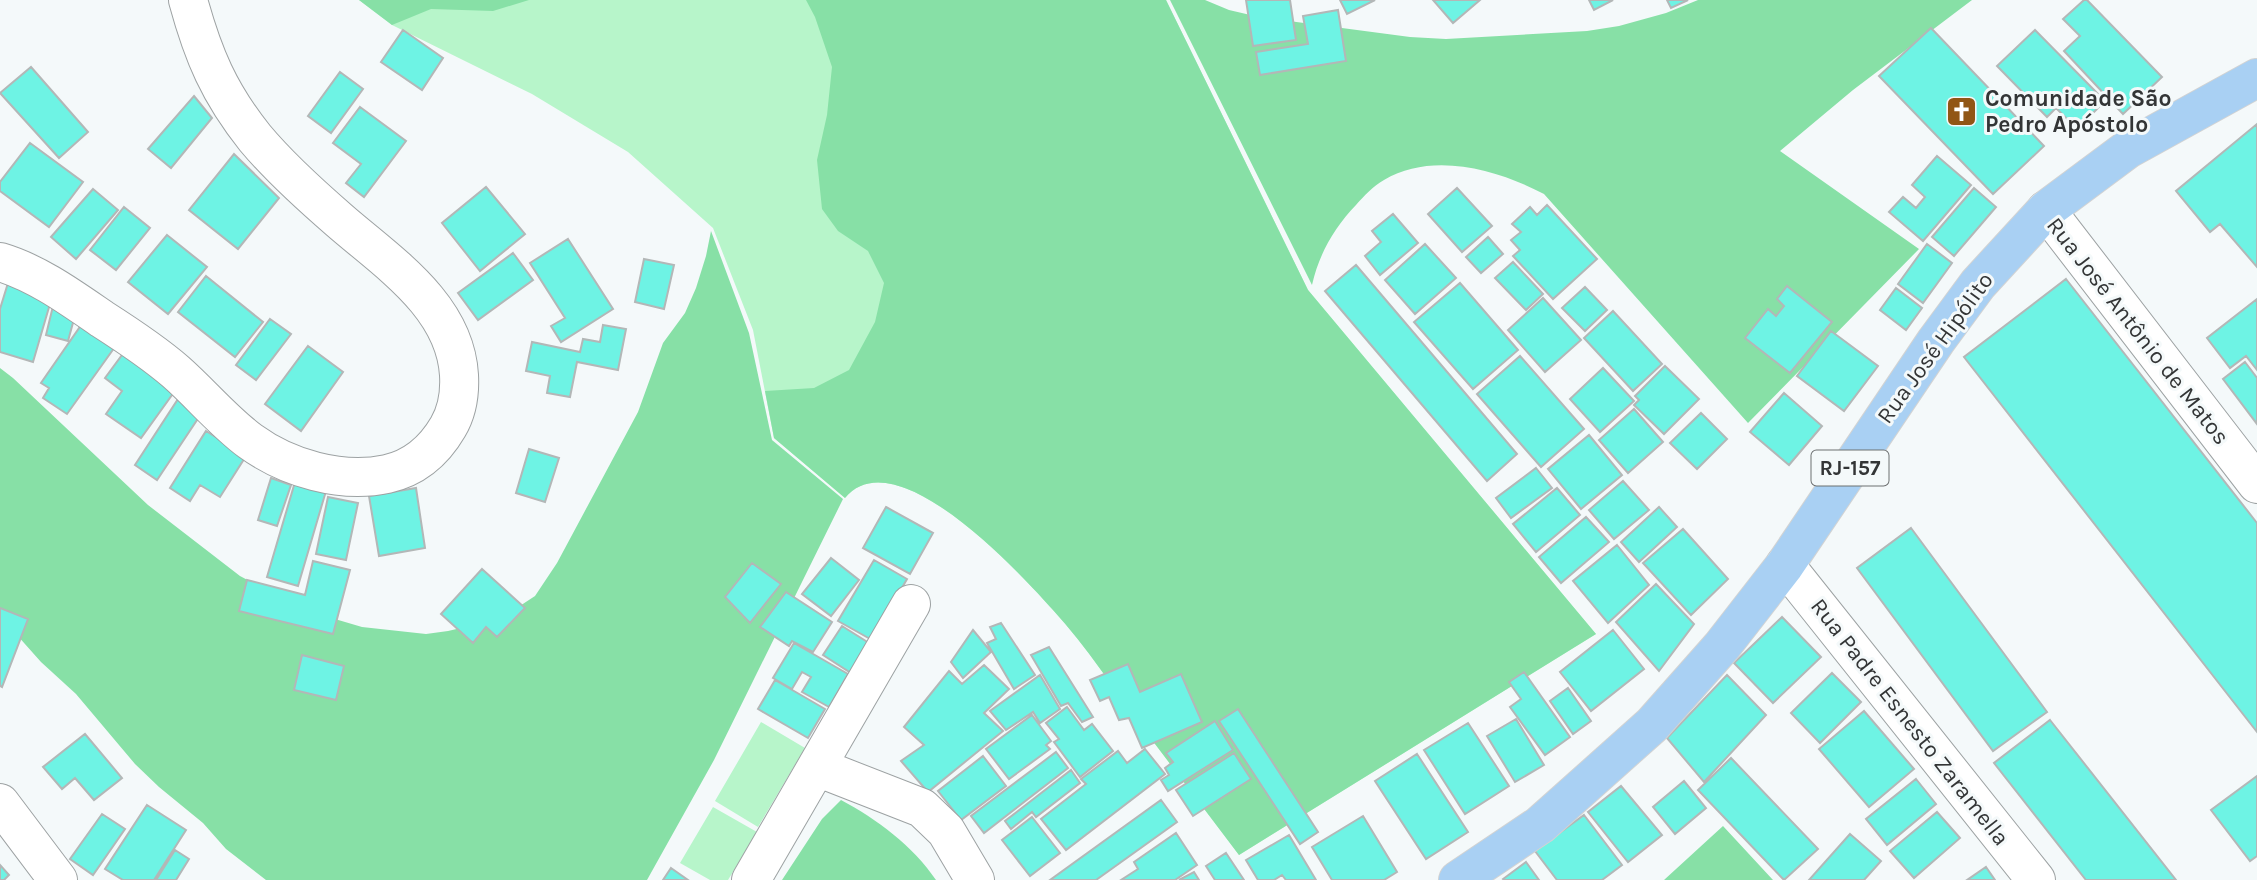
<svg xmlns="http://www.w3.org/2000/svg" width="2257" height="880" font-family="Karla,sans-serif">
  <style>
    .green { fill: #b7f5ca }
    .forest { fill: #87e0a6 }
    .building { fill: #6ef3e4; stroke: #b3b7b7; stroke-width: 2 }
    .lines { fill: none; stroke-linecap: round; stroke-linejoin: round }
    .minor-casing { stroke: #9da2a3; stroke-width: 40 }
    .primary-casing { stroke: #d2d3d3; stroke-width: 40 }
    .minor { stroke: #fff; stroke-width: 38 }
    .primary { stroke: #a9d0f3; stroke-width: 38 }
    .labels { text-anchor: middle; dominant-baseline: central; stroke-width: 6; stroke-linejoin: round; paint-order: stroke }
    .shield { fill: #f4f9fa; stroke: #6d7071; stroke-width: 2 }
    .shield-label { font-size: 21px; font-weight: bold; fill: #333536 }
    .poi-label { font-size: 23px; font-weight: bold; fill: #333536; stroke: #f4f9fa; text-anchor: start }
    .street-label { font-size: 23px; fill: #333536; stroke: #f4f9fa }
  </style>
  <rect width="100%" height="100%" fill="#f4f9fa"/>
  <path class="green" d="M359,0h807l142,290 288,344 -357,221c-31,-41 -62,-82 -93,-123 -30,-40 -59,-85 -93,-122 -33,-37 -158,-173 -208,-112l-71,-60 -21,-108 -40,-102 -85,-76 -96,-58 -140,-69z
    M761,722l44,26 -47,79 -43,-26z
    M713,807l44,25 -29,48h-18l-30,-17z"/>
  <path class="forest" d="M359,0h170l-36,11 -62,-2 -39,16z
    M806,0h360l142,290 288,344 -357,221c-31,-41 -62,-82 -93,-123 -30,-40 -59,-85 -93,-122 -33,-37 -158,-173 -208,-112l-71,-60 -9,-47 49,-3 35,-18 26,-48 9,-39 -16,-32 -30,-20 -16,-22 -5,-49 10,-45 5,-48 -17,-50z
    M1170,0h35l24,10 30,7 151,20 36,2 141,-8 32,-5 47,-13 32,-13h274l-119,90 -73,61 139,98 -171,174 -204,-229c-46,-24 -111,-43 -160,-14 -11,6 -20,16 -28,25 -22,23 -37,49 -44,80z
    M711,231l38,102 23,107 71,59 -129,261 -67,120h-381l-40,-31 -23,-26 -44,-36 -24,-23 -59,-70 -35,-32 -41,-46v-248l13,10 135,127 92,71 39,21 39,17 44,13 64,7 22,-3 52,-12 35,-23 22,-33 81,-151 25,-69 22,-30 11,-25 10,-32z
    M841,800c36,19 72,46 95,80h-154l40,-61z
    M1723,826l50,54h-109z"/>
  <path class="building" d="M1246,0h44l6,40 -43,6z
    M1340,0h35l-28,14z
    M1433,0h47l-27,23z
    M1589,0h24l-19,10z
    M1667,0h21l-17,8z
    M2084,0h3l75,77 -39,37 -59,-63 16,-15 -17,-17z
    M1338,10l8,51 -86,14 -4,-23 52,-8 -5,-28z
    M1931,28l113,118 -51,48 -114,-118z
    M403,30l40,28 -21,32 -41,-28z
    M2035,30l70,71 -28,28 -21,-21 -9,9 -50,-51z
    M31,67l57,65 -29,26 -59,-65z
    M340,72l23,17 -32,44 -23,-17z
    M194,96l18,22 -41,50 -23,-19z
    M360,107l46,34 -42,56 -18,-14 15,-19 -28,-21z
    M2257,124v143l-37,-43 -10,8 -34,-41z
    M30,143l53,39 -34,45 -49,-36v-9z
    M234,154l45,44 -41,51 -49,-39z
    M1937,156l34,29 -48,56 -34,-29 14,-15 13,11 9,-11 -13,-12z
    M486,187l39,47 -45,37 -38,-48z
    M1457,188l35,38 -30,26 -34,-38z
    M1974,188l22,19 -42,49 -22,-19z
    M93,189l25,21 -42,49 -25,-22z
    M1547,205l50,54 -44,40 -40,-43 7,-6 -9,-10 10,-8 -9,-8 18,-17 7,8z
    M124,207l26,21 -34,42 -26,-20z
    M1393,214l25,29 -38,32 -15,-19 16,-14 -9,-11z
    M167,235l40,32 -39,47 -40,-32z
    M1488,237l15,17 -22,19 -15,-16z
    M568,239l45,70 -52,33 -10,-16 14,-8 -35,-55z
    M1425,244l31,34 -41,36 -30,-34z
    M1927,244l25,19 -29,40 -25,-19z
    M513,253l20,27 -55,40 -20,-27z
    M644,259l30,6 -10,44 -29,-7z
    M1513,262l30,32 -17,16 -31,-32z
    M1356,265l161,189 -30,27 -162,-190z
    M206,276l57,46 -28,35 -57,-45z
    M2066,279l191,244v209l-293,-375z
    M8,283l44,14 -19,65 -33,-10v-43z
    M1460,283l58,67 -45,39 -59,-67z
    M1787,286l45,36 -42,51 -45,-35 23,-29 8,7 8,-10 -7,-7z
    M1585,287l22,23 -22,21 -23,-23z
    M1896,288l26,20 -16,22 -26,-20z
    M1543,298l38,42 -36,32 -37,-42z
    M2257,299v71l-11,-14 -16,12 -23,-30z
    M54,302l23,6 -9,33 -22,-6z
    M1613,311l49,53 -29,27 -49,-53z
    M270,319l21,15 -35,46 -20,-15z
    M84,321l33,23 -50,70 -24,-16 6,-10 -8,-5z
    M603,325l23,4 -8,41 -41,-8 -7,35 -23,-4 3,-17 -24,-5 6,-29 48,10 3,-13 17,3z
    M1831,331l47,35 -34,45 -47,-35z
    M308,346l35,26 -42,59 -36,-27z
    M125,351l52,37 -36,50 -35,-24 16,-23 -17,-13z
    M1520,356l64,73 -43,38 -64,-73z
    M2245,362l12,16v46l-34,-45z
    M1665,366l34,33 -35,35 -30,-29 5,-5 -4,-4z
    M1603,368l31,33 -34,31 -30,-33z
    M1784,393l38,33 -33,39 -39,-33z
    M180,396l23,15 -46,69 -22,-15z
    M1634,409l29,33 -35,31 -29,-33z
    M1701,413l26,26 -30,30 -27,-26z
    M206,431l40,25 -26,41 -20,-12 -10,16 -20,-13z
    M1589,435l33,40 -41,34 -33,-40z
    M529,449l30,9 -14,44 -29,-9z
    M1536,468l16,20 -41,30 -15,-20z
    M271,478l20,7 -14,41 -19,-6z
    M1623,481l26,29 -35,29 -25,-29z
    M295,482l31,9 -28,95 -31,-9z
    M416,488l9,60 -46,8 -10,-60z
    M1557,488l23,27 -44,37 -23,-28z
    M328,497l30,6 -12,57 -30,-6z
    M886,507l47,26 -23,41 -47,-26z
    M1659,507l18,20 -38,35 -18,-20z
    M1586,517l23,25 -48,41 -22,-26z
    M1911,528l136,184 -54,39 -136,-183z
    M1683,529l45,50 -37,36 -48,-52z
    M1617,545l32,40 -41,38 -35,-42z
    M831,558l28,22 -28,36 -29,-22z
    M874,560l33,19 -35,61 -34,-19z
    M313,561l37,9 -17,64 -94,-23 8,-31 58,15z
    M752,563l29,21 -31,39 -25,-26z
    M482,569l43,39 -28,29 -11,-10 -13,16 -32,-29z
    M1656,584l38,40 -35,47 -43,-49z
    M786,592l46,30 -19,30 -21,-11 -3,5 -29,-19z
    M0,608l28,11 -26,68 -2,-1z
    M1782,617l39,40 -48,46 -39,-40z
    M1001,623l34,52 -21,14 -27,-46 9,-4 -6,-12z
    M842,626l27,17 -18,30 -28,-18z
    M973,630l18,22 -28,26 -12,-16z
    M1613,630l31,39 -53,42 -31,-39z
    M794,643l54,31 -19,33 -27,-15 9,-15 -9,-5 -10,17 -19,-11z
    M1049,647l44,70 -11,5 -14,-19 -7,3 -30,-51z
    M302,655l42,11 -8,34 -42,-10z
    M1128,664l12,28 41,-18 21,48 -60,26 -13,-30 -10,2 -10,-23 -9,4 -10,-21z
    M984,665l25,24 -25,24 19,18 -75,61 -27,-31 23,-16 -20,-18 45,-56 13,13z
    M1524,672l46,65 -25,18 -35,-48 11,-8 -12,-17z
    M1832,673l29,29 -41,41 -29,-30z
    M1040,675l20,34 -20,14 -7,-11 -27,18 -16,-19z
    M1727,675l39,40 -62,67 -37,-44z
    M775,680l50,29 -17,29 -50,-29z
    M1568,688l23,33 -18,13 -23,-33z
    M1067,707l17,23 8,-6 21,27 -33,26 -26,-35 5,-3 -13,-16z
    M1238,709l80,123 -18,12 -81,-123z
    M1864,711l50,58 -45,38 -50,-58z
    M1032,715l19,26 -5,4 4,4 -41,30 -23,-30z
    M1516,719l28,46 -29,17 -28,-46z
    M2050,720l126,160h-90l-92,-117z
    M1215,721l18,29 -65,41 -7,-11 8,-5 -4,-7 8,-6 -7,-9z
    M1468,723l41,63 -44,28 -41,-64z
    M85,734l37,44 -28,22 -19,-22 -13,11 -19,-22z
    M1145,749l20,25 -99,76 -25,-31 45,-35 -5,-5 37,-28 9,12z
    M1056,752l12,16 -84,65 -13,-17z
    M1234,753l17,26 -58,37 -17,-26z
    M1417,754l51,78 -42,27 -51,-78z
    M983,756l23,30 -45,34 -23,-29z
    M1731,758l87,91 -34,31 -86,-90z
    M1071,770l9,13 -44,34 -4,-5 -21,17 -6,-8z
    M2257,776v80l-7,5 -39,-51z
    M1916,779l20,25 -49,41 -21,-26z
    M1684,781l22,27 -31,26 -22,-27z
    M1621,786l41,49 -34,27 -40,-50z
    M1161,800l16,22 -81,58h-46z
    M147,805l39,25 -32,50h-31l-18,-11z
    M1937,812l23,26 -46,40 -24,-27z
    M102,814l23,15 -32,46 -23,-16z
    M1584,815l38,50 -20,15h-45l-22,-29z
    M1363,816l34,56 -13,8h-52l-20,-33z
    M1032,817l28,36 -30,23 -28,-36z
    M1176,833l21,32 -22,15h-54l17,-11 -4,-7z
    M1850,834l31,27 -17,19h-55z
    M1289,835l27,45h-30l-4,-5 -8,5h-16l-12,-20z
    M175,850l14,9 -13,21h-20z
    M1226,853l18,27h-29l-9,-14z
    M1526,862l13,18h-35l-1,-1z
    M0,865l9,10 -5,5h-4z
    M1986,867l9,13h-28z
    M671,868l17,12h-25z
    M1194,872l5,8h-20z"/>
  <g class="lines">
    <defs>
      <path id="minor" d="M2046,210l211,274
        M0,262c37,11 70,35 102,57 25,16 51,33 74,53 25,22 47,49 74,69 37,27 91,43 137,33 27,-6 47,-23 61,-47 9,-15 12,-34 11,-52 -4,-70 -72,-113 -120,-155 -30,-26 -59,-52 -84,-82 -36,-45 -52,-83 -67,-138
        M1785,565l251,315
        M817,767l105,41 24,23 29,49
        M0,803l58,77
        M751,880l160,-276"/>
      <path id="primary" d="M1458,880l82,-55 112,-100 70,-79 63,-81 151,-224 42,-57 68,-74 82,-61 129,-71"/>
    </defs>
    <use href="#minor" class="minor-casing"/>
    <use href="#primary" class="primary-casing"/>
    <use href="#minor" class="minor"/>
    <use href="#primary" class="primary"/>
  </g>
  <defs>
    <symbol id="church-square" viewBox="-11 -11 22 22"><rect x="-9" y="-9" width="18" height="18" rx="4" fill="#915615" stroke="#f4f9fa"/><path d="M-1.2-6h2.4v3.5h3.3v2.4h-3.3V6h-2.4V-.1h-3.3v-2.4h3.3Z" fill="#fff"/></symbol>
  </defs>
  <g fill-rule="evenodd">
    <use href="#church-square" x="1944" y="94" width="35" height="35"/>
  </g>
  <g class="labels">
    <rect class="shield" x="1811.5" y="450.5" width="77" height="35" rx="5"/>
    <g class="shield-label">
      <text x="1850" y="468">RJ-157</text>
    </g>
    <g class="poi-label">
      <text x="1985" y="98">Comunidade São<tspan x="1985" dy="26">Pedro Apóstolo</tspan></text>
    </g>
    <g class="street-label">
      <text transform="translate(2138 331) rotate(52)">Rua José Antônio de Matos</text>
      <text transform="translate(1935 348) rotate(-54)">Rua José Hipólito</text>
      <text transform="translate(1910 722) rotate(52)">Rua Padre Esnesto Zaramella</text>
    </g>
  </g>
</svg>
